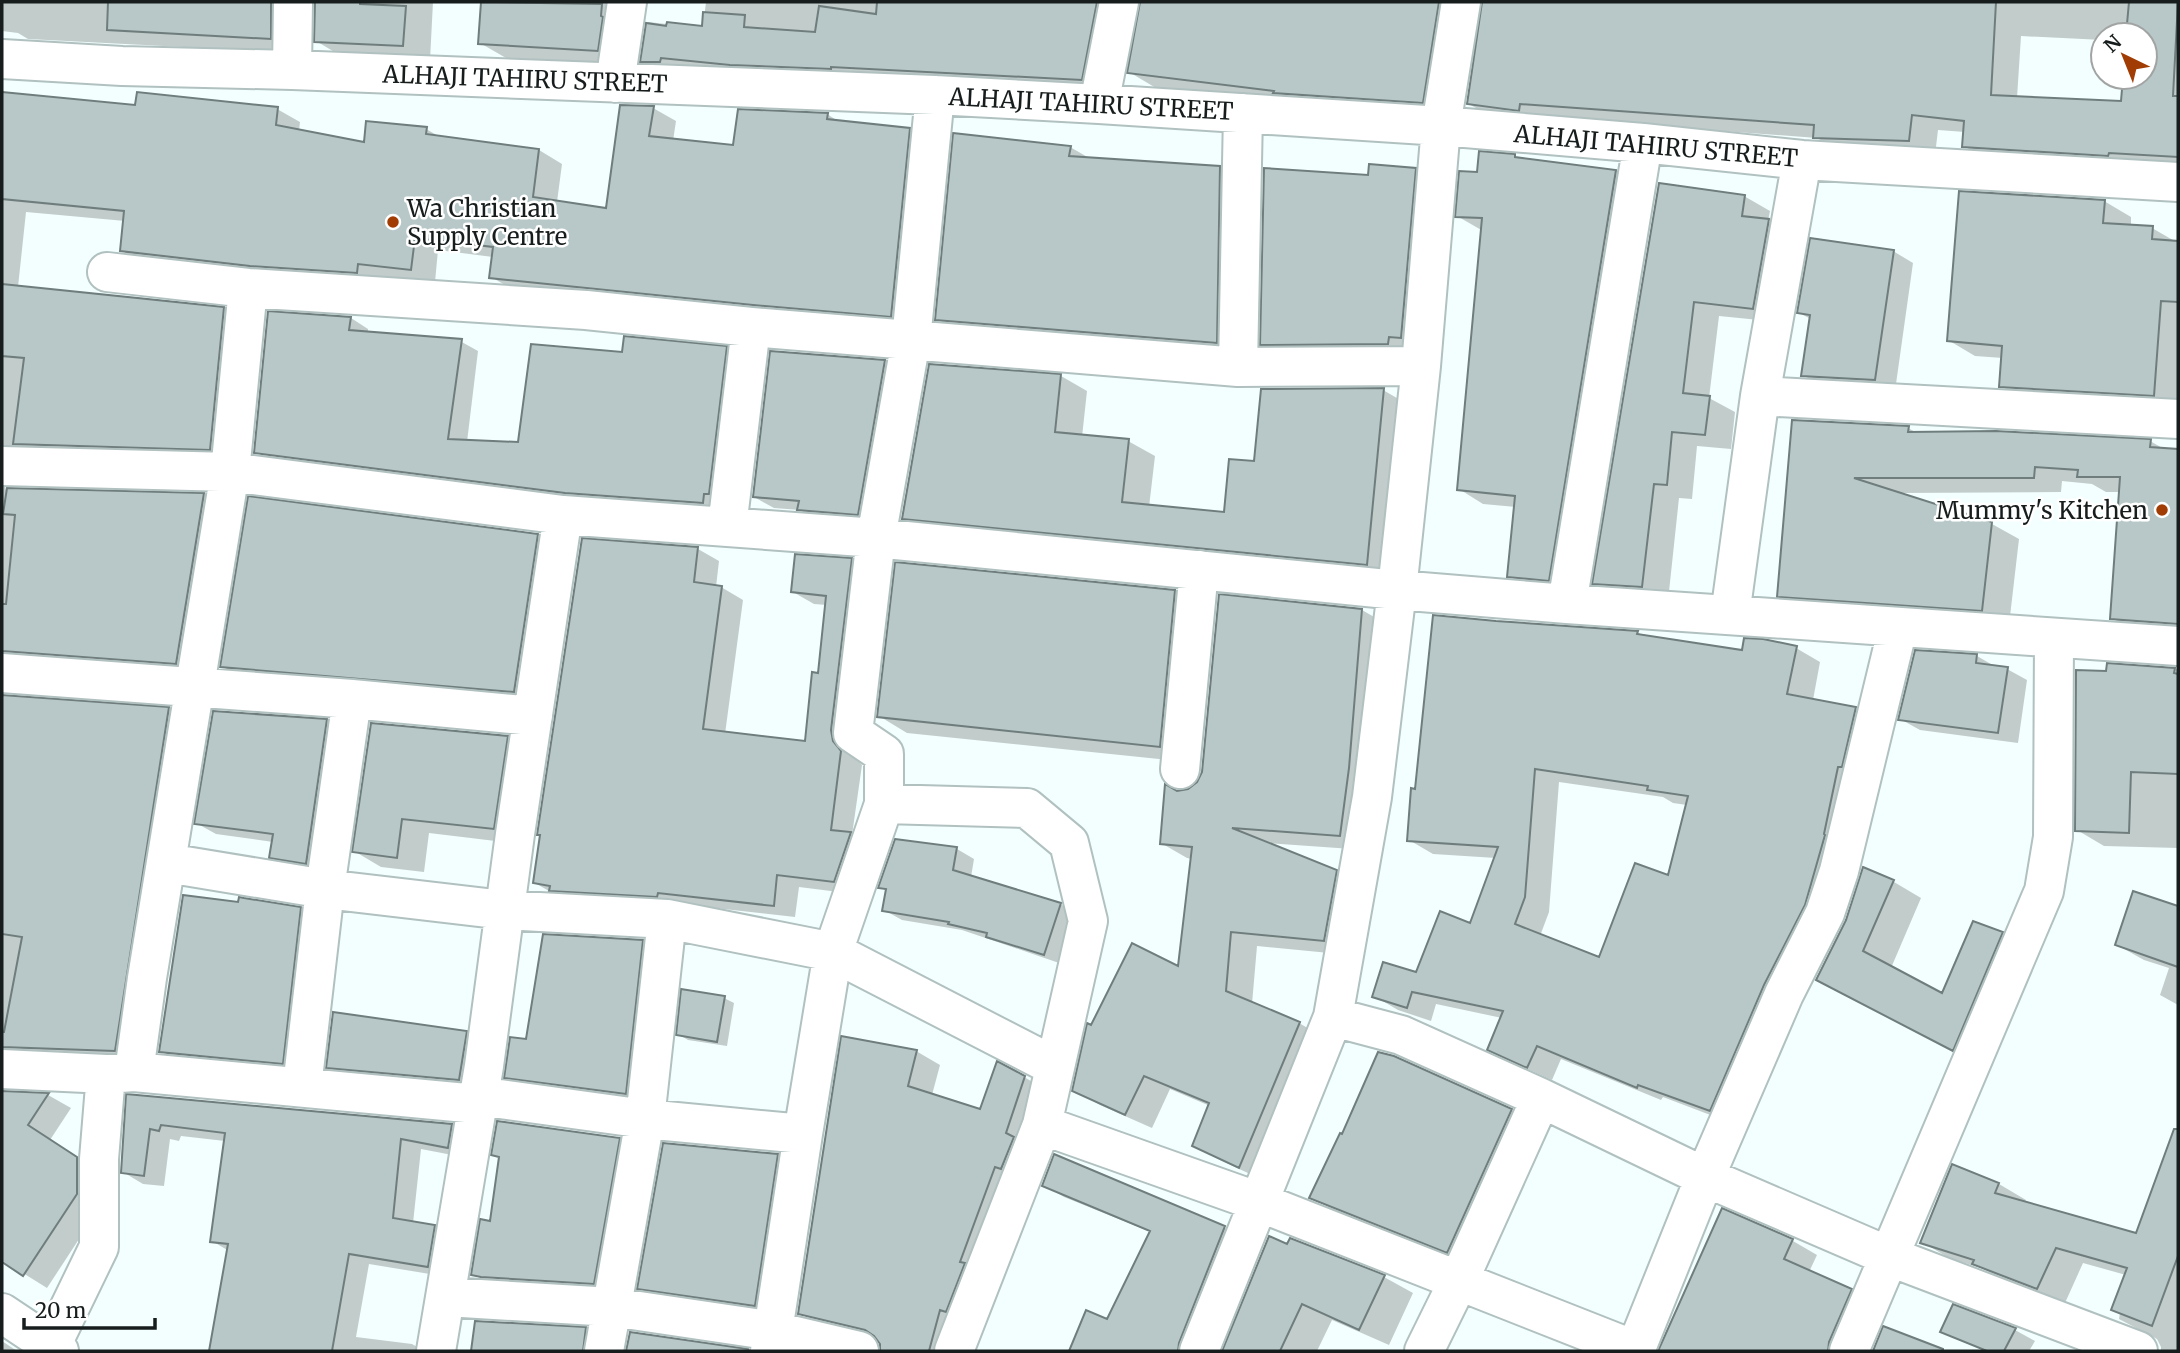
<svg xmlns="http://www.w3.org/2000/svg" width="2180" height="1353" font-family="Merriweather,serif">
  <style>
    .shadow { fill: #0003; fill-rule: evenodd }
    .building { fill: #b8c8c8; stroke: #6f7e7d; stroke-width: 2; fill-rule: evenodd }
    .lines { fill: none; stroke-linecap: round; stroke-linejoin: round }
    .minor-casing { stroke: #b1c1c0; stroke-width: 42 }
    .minor { stroke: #fff; stroke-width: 38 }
    .poi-dot { fill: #a03c04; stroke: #fff; stroke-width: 2.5 }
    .labels { text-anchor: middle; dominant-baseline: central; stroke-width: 5; stroke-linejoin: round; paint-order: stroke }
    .street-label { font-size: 24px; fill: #171c1c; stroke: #fff }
    .poi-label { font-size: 24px; fill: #171c1c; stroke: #fff; text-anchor: start }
  </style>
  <rect width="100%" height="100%" fill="#f2fffe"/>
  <path class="shadow" d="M2,2h303l-8,51 -269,-14 -10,-6 -16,-2z
    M317,2h116l-3,58 -87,-3 -27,-16z
    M483,2h156l-15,64 -118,-8 -26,-15z
    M706,2h424l-22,92 -439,-18 -27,-15 6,-39 55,6z
    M1142,2h330l-23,115 -152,-12 -141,-17 -27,-16z
    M1484,2h694v168l-188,-8 -26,-16 1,-14 -27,-2 -3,25 -93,-3 -25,-14 -271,-20 -51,1 -26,-15zM2103,35h42v42h-20l-2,26 -106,-5 4,-62 82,4z
    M2,93l135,14 140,2 23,13 -1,9 66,13 61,-15 16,9 97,12 23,14 -5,38 51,8 45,-102 23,13 -3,20 62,6 92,-33 14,9 68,7 24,13 -19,186 -400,-39 -23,-13 2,-20 -55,-7 -3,32 -54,-6 -1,10 -235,-22 -24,-14 4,-29 -99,-9 -8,75 206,22 23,13 -14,140 -230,17 3,11 198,5 23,13 -28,168 -196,9 2,12 164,12 23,13 -54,342 -135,17 3,12 42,2 23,13 -21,32 50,33v34l-53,81 -45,-28z
    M1070,147l21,12 129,9 25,15 -4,174 -279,-23 -25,-15z
    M1514,156l7,3 95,12 25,15 -68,408 -40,-4 -24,-14 7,-69 -33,-3 -24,-15 24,-258 -26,-15z
    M1415,169l26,15 -14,167 -139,8 -26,-15 107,-168z
    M1660,185l84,11 26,15 -2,10 26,15 -15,86 -60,-6 -10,82 26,14 -4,37 -34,-3 -5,53 -13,-1 -11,103 -48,-3 -26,-15z
    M2104,201l27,16v9l21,2 26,15v167l-150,-8 -27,-16 2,-28 -28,-2 -27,-16z
    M1893,251l20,12 -18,128 -72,-4 -20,-12 8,-56 -12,-6z
    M351,318l17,11v4l92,8 18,10 -11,91 52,2 207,-96 18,11 -23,154 -136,-10 -311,-41 -18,-10z
    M772,352l113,10 20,11 -27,152 -59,-4 -19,-11 -26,-2 -20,-11z
    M1061,376l26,15 -5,46 46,4 27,15 -6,51 76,7 30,-51 128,-73 26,15 -16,174 -463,-46 -26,-15z
    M1793,421l115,7 11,6 231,7 14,8 14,1v187l-39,-3 -27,-16 9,-126h-15l-14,-8 -30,-3 -1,11 -164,1 95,31 27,15 -10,86 -203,-14 -27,-15z
    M537,536l23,13 -23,155 -292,-25 -23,-13z
    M698,549l21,12 -3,26h5l22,13 -18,134 81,9 14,-69 7,-69 -13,-1 -21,-12 58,-32 21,12 -18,183 8,10 -10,70 20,11 -17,48 -56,-7 -4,30 -116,-13 -123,-9 -21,-12z
    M1175,592l28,16 -15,154 -281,-29 -28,-17z
    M1362,610l26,15 -22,225 -100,-7 70,28 26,16 -12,68 -93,-9 -5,58 47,19 26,15 -60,143 -45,-21 -26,-15 16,-39 -40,-17 -18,39 -52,-23 -26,-15 18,-63 87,-59 13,-109 -5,-1 -26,-15 16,-51 12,-1z
    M1637,632l7,4 99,16 53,-4 24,14 -7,38 43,9 24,13 -146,402 -71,-27 -2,3 -100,-41 -9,21 -38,-17 -25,-14 13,-31 -66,-14 -5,17 -33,-11 -24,-14 43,-22 54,-48 25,-68 -63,-4 -24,-14 7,-49zM1559,782l104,15 10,6 14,2 -17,72 -70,82 -60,-23 9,-24z
    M1977,656l19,11 11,2 20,11 -9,63 -98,-13 -20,-11z
    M2109,665l69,4v179l-74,-2 -27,-16z
    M327,721l19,11 -20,142 -36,-6 -20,-11 3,-15 -57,-8 -20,-11z
    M507,737l27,16 -13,91 -92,-11 -5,39 -43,-5 -27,-16z
    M957,849l17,10 -3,18 89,27 18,10 -16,50 -100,-34 -60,-10 -18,-10 3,-19 -7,-4z
    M1864,869l30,13 27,16 -30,70 52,27 59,-61 28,15 -49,116 -136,-70 2,-74z
    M2134,894l44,14v97l-18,-10 9,-27 -25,-8 -27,-15z
    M300,909l30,17 -18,154 -122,-12 -29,-17z
    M642,941l30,17 -17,152 -120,-16 -29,-17 22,-36z
    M724,998l10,5 -7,43 -39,-6 -10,-6z
    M466,1033l20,11 -7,47 -131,-12 -20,-12z
    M916,1051l24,14 -8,30 49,16 43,-34 24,14 -92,260h-74v-6l-3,-5 -56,-13 -23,-14z
    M128,1096l324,29 20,12 -4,21 -47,-9 -8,74 22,3 20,12 -7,39 -79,-13 -13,73 56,7 12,7h-213l18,-100 -17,-10 13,-100 -44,-5 -2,5 -9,-2 -6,47 -21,-2 -20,-12z
    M1511,1111l29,16 -63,141 -137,-54 -29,-17z
    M619,1139l14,9 -25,143 -121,-9 -14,-8 19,-51 9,-64 -8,-5z
    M777,1155l26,15 -22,150 -116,-17 -26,-15z
    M1055,1156l170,72 19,11 -43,108 -66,-30 16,-85 -87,-35 -20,-12z
    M2162,1165l16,5v181h-17v-4l-4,-8 -38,-20 7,-44 -43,-12 -18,40 -64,-24 -20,-11 -32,-10 -27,-16 31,-75 46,17 27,16 -2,3 113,32z
    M1723,1210l70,31 24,14 -8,17 42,18 25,15 -20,46h-195z
    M1270,1238l18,8 96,31 29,16 -24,52 -57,-25 -15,31h-93z
    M477,1323l108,6 24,14 -2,8h-134z
    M2015,1330l20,11 -6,10h-45l-42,-20z
    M631,1334l117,17h-120z
    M2,1341l15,10h-15z"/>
  <path class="building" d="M108,2h163v37l-164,-9z
    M315,2h45v2l46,2 -3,40 -89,-4z
    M481,2l121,2 -1,12 2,1 -5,34 -120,-7z
    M877,2h220l-15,78 -251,-13v2l-101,-4 -69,-7 -1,4h-20l6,-39 20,3 1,-4 35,4 1,-14 42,3 -1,12 71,5 4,-26 57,8z
    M1140,2h299l-16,101 -150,-10 1,-2 -147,-18z
    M1482,2h514l-5,93 130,6 2,-24h22v-42h-19l3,-33h49l-5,94h5v61l-69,-4 -1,3 -146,-9 2,-26 -52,-6 -3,26 -96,-3 1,-13 -294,-21 -1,7 -52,-7z
    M2,92l133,13 2,-13 141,15 -2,18 88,17 2,-21 61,6 -1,7 113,15 -6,48 73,11 14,-103 34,1 -5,30 84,9 5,-36 90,4 -1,6 83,9 -19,189 -138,-12 -264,-27 4,-31 -78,-9 -4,32 -53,-6 -1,9 -107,-7 -130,-15 4,-40 -122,-12z
    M953,133l118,13 -2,10 151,10 -3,177 -282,-23z
    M1479,151l36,3v3l101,13 -67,411 -42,-4 8,-81 -58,-6 25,-272 -27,-1 4,-46 18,1z
    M1369,164l47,4 -15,170 -12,-1 -1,7 -128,1 4,-177 104,7z
    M1659,183l86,12 -3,21 27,3 -16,90 -59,-7 -11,91 27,3 -5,39 -33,-3 -5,53 -13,-1 -12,103 -50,-3z
    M1959,191l146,9 -2,23 50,3 -1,13 26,2v61l-17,-1 -7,95 -155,-9 3,-41 -55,-5z
    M1810,238l84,12 -19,130 -74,-4 9,-61 -13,-2z
    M2,284l222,23 -14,143 -197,-6 11,-86 -22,-2z
    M268,311l83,6 -2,13 113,9 -14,100 70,3 13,-98 91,8 2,-16 103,10 -18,148h-5l-1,9 -138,-10 -311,-40z
    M770,351l115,9 -27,155 -61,-5 2,-9 -46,-4z
    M929,364l132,10 -6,58 74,7 -7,63 102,10 5,-53 25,2 7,-72 123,-1 -17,177 -465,-46z
    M1792,420l117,6 -1,6 88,-1 155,8 -1,8 28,2v175l-68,-5 10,-142h-43l1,-7 -43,-3 -1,11h-180l138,44 -10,89 -205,-14z
    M7,488l197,5 -28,171 -174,-13v-47h4l9,-89 -12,-1z
    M248,496l290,38 -24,158 -294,-25z
    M582,538l116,9 -4,35 28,4 -19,143 102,12 7,-69 6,1 8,-77 -35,-4 4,-38 57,4 -21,172 2,11 8,10 -10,79 20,2 -17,50 -57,-7 -3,31 -116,-13 -1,4 -108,-6 1,-5 -17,-3 7,-48h-3z
    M895,562l280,28 -15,157 -283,-30z
    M1219,594l143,15 -13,159 -9,68 -108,-8 105,42 -13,71 -93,-9 -5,59 74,31 -61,146 -47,-22 17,-43 -65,-27 -19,39 -53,-24 15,-68 4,2 41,-82 46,23 14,-119 -32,-3 5,-60 12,7 11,-2 9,-7 5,-10z
    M1433,615l63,6 142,10 -1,3 105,16 2,-12 19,1 34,7 -10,48 69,13 -14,60h-4l-14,67 1,1 -20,70 -41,80 -54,126 -72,-26 -1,3 -100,-42 -10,22 -40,-18 16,-39 -91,-19 -5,16 -35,-11 11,-35 33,10 24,-61 30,12 28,-76 -91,-6 4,-53 4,1zM1535,769l113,17 -1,4 41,6 -20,79 -33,-12 -36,94 -84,-33 10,-27z
    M1915,650l62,4 -1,9 32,4 -10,66 -100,-13z
    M2107,663l68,5 -1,5 4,1v100l-47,-2 -2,61 -54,-2 1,-161 30,1z
    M2,695l167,12 -54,344 -113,-4v-15h2l18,-95 -20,-3z
    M213,711l114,8 -21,145 -37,-6 4,-24 -79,-10z
    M371,723l137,13 -14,93 -92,-10 -5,39 -45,-6z
    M895,839l62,8 -4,23 108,33 -17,52 -58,-18 1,-4 -39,-9 1,-2 -67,-11 4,-22 -8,-1z
    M1863,867l31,13 -31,71 79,42 31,-72 30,11 -50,119 -137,-71 30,-60z
    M2133,891l45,15v61l-63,-22z
    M183,895l55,7 1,-5 5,1 57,9 -18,157 -124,-12z
    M543,934l100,6 -17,154 -122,-16 6,-41 16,2z
    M681,989l44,7 -8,46 -41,-7z
    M333,1012l134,19 -8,49 -133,-12z
    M841,1036l76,14 -9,36 72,23 17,-48 28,15 -19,57 8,4 -13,32 -6,-2 -35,95 5,1 -19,49 -6,-2 -11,41h-49v-7l-6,-8 -9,-6 -67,-16z
    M1378,1052l16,4 118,53 -65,144 -138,-55 31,-65 2,1z
    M2,1091l47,2 -21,32 49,32v37l-54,82 -21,-14z
    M126,1094l326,30 -4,24 -47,-9 -8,79 42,7 -7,42 -79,-13 -17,97h-123l19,-107 -18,-2 15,-109 -64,-8 -2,6 -9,-2 -6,47 -23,-3z
    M497,1121l123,17 -26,146 -113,-7 -10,-2 9,-56 10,2 9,-64 -8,-2z
    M2174,1129h4v127l-26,70 -41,-16 16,-42 -71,-20 -19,41 -65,-25 2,-4 -54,-17 32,-79 47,19 -4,10 141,40z
    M663,1143l115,11 -23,152 -118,-17z
    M1054,1154l171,72 -46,117 -1,8h-109l17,-41 21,9 43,-88 -108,-45z
    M1722,1208l71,31 -9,20 68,30 -23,53 -1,9h-170z
    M1269,1236l18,8 3,-6 95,37 -26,55 -57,-26 -22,47h-58z
    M1953,1304l63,24 -12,23h-17l-47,-19z
    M475,1321l111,6 -3,24h-112z
    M1883,1326l60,23v2h-70z
    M630,1332l118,17 1,2h-123z"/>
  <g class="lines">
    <defs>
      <path id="minor" d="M2,59l120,7 170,4 643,25 164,9 342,22 202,17 159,17 376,22
        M292,70l1,-68
        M615,83l12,-81
        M1099,104l20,-102
        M107,272l141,16 338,22 165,17 487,40 183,-1
        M1238,367l5,-254
        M1760,396l418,23
        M2,466l228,6 333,43 313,23 521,52 170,14 611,42
        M727,527l24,-200
        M1567,604l76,-461
        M1730,615l30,-219 42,-236
        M2,673l350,26 181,17
        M1180,769l19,-199
        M884,804l143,4 42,35 19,78 -46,204 -88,226
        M167,863l158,26 179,21 163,9 166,33 221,114
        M1333,1017l68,18 140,63 164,79 183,79 250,95
        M2,1069l104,5 -7,85v88l-48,99
        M134,1072l343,32
        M106,1074l28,-2 13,-94 83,-506 18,-184
        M302,1087l23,-198 27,-190
        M478,1096l167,23 158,15
        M1042,1125l217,77 378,149
        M446,1297l166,10 162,24 85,20
        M2,1313l57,38
        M436,1351l48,-285 31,-232 48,-319
        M604,1351l41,-232 22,-200
        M770,1351l33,-217 30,-182 51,-148v-50l-31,-21 23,-195 35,-198 24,-245
        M1199,1351l134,-334 39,-220 25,-207 24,-224 20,-240 20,-124
        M1424,1351l35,-71 82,-182
        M1635,1351l70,-174 79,-183 41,-81 14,-42 59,-244
        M1849,1351l195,-460 9,-54 1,-199"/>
    </defs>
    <use href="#minor" class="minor-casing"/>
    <use href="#minor" class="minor"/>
  </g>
  <g class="poi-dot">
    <circle cx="393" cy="222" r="7"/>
    <circle cx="2162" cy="510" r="7"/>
  </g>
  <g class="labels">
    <g class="street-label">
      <text transform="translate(525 79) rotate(2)">ALHAJI TAHIRU STREET</text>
      <text transform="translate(1091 104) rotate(3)">ALHAJI TAHIRU STREET</text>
      <text transform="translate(1656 146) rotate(5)">ALHAJI TAHIRU STREET</text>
    </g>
    <g class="poi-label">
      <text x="407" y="208">Wa Christian<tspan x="407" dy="28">Supply Centre</tspan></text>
      <text x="2148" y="510" text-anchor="end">Mummy's Kitchen</text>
    </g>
  </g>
  <rect width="2180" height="1353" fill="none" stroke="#171c1c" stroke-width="7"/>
  <g transform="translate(2124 56) rotate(317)"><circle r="33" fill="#ffffff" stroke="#a2a4a4" stroke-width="2"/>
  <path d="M0-5L12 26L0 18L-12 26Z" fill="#a03c04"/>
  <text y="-10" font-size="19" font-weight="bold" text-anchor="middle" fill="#171c1c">N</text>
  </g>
  <path d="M24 1318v10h131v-10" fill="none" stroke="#171c1c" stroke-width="3.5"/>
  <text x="35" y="1318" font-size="21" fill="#171c1c" stroke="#ffffff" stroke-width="5" paint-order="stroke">20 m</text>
</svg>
